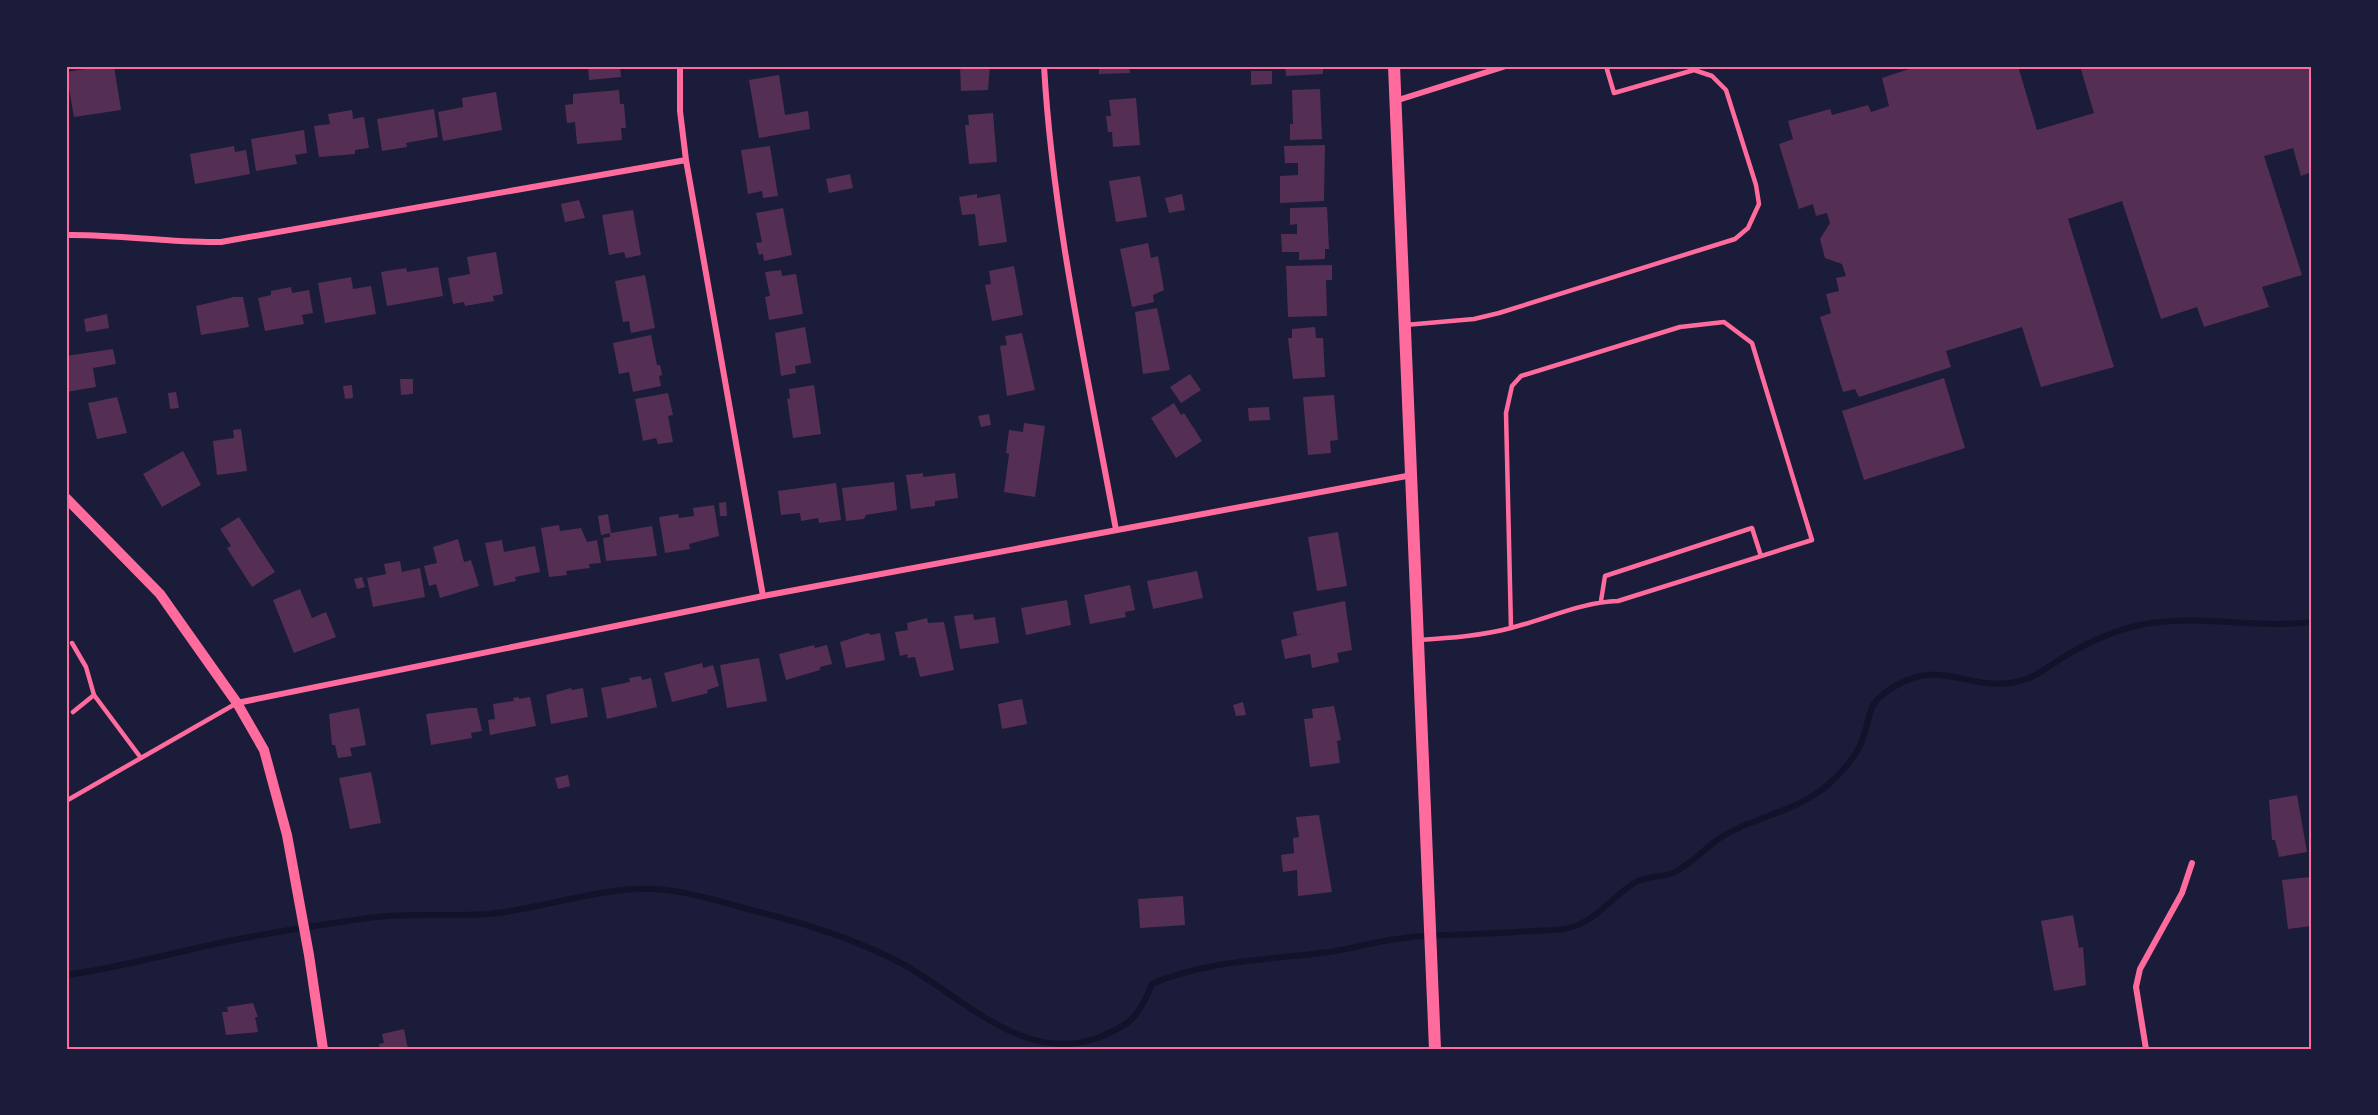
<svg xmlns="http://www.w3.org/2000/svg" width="2378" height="1115" font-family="'Roboto Condensed',sans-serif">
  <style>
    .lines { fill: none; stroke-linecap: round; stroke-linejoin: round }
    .stream { stroke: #12122b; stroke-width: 6 }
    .building { fill: #542f53 }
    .service { stroke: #ff6b9d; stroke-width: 4.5 }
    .minor { stroke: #ff6b9d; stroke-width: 6 }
    .tertiary { stroke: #ff6b9d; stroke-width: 10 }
    .secondary { stroke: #ff6b9d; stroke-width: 12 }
    .neatline { fill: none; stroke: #ff6b9d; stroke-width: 2 }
  </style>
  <rect width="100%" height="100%" fill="#1b1b3a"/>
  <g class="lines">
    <path class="stream" d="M66,975c52,-7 102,-21 153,-32 49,-10 99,-18 149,-25 40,-6 81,-1 121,-4 50,-5 99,-23 149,-25 42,-2 85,14 125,24 47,12 92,26 136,49 60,31 122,103 198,76 34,-13 42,-21 55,-54 54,-24 118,-24 177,-32 31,-5 63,-15 95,-16 36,-2 73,-2 109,-5 13,-1 27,0 39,-4 26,-8 39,-29 62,-44 12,-7 23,-5 36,-9 17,-6 33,-24 47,-34 35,-24 83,-28 114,-58 14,-13 28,-29 33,-47 8,-24 3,-31 28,-47 47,-30 74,1 118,-5 22,-3 35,-14 52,-25 25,-15 54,-29 83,-34 55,-10 112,5 167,-2"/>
  </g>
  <path class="building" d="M102,66h12l7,44 -47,7 -8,-45z
    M588,66h32l1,11 -32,3z
    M960,66h30l-2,24 -27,1z
    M1099,66h30l1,7 -31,1z
    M1285,66h38v8l-37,2z
    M1918,66h100l19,64 57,-17 -14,-47h156l1,3 10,-3h65v106l-11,4 -8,-28 -29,8 38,119 -40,12 7,20 -65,20 -7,-20 -36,12 -39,-118 -54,18 46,148 -73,20 -19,-60 -76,24 5,16 -92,30 -4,-8 -12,3 -23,-75 11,-4 -5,-19 13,-3 -3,-13 10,-2 -4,-12 -17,-6 -5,-19 10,-16 -3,-10 -11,3 -3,-12 -14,5 -20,-65 14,-5 -5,-18 42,-12 2,6 36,-10 3,7 18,-6 -7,-28z
    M1251,71h21v13l-21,1z
    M779,75l6,40 23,-4 2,18 -51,9 -10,-58z
    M1320,89l2,50 -32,1v-16h3l-1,-34z
    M619,90l1,14h4l2,24h-5l1,12 -45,4 -2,-22 -8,1 -2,-18 8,-1v-10z
    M496,92l6,38 -59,11 -5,-29 25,-5 -1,-9z
    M1136,98l4,47 -27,2 -1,-15h-4l-2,-16h5l-2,-16z
    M434,109l4,28 -32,6 1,4 -25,4 -5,-32z
    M352,110l1,9 11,-2 5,31 -14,2v4l-36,3 -5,-31 16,-2 -2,-10z
    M993,113l4,49 -28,2 -4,-39h4l-1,-10z
    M304,130l3,23 -12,2 2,9 -41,7 -5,-32z
    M1325,145l-1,56 -44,2v-27l18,-1v-12h-13l-1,-17z
    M234,146l1,6 11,-2 4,24 -55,10 -5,-30z
    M770,146l8,50 -15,2 -1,-7 -14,3 -7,-44z
    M850,174l3,14 -24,5 -3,-14z
    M1140,176l7,41 -31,5 -7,-41z
    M977,194v4l23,-4 7,48 -28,4 -4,-32 -13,1 -3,-18z
    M1182,194l3,16 -16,3 -4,-15z
    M579,200l6,18 -20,4 -4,-18z
    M1327,207l2,42h-4v10l-26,1v-8h-17l-1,-18h16v-10l-7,1v-17z
    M783,208l9,47 -28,6 -1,-7 -4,1 -3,-12 6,-1 -6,-29z
    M633,210l8,45 -15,3 -2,-6 -15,3 -7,-40z
    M1148,243l3,15 7,-2 6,34 -11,5 1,7 -22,5 -12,-58z
    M496,252l7,42 -10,2 1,5 -29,5 -1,-4 -11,2 -5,-26 22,-4 -3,-17z
    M1332,265v15h-6l1,36 -39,1 -2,-51z
    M1014,266l9,49 -31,6 -7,-36 6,-1 -2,-13z
    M438,267l5,29 -56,10 -6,-34 25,-4 1,4z
    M781,270l1,6 14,-2 7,40 -34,6 -4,-23 5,-1 -5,-24z
    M645,275l10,53 -24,5 -2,-12 -6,1 -8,-41z
    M351,277l2,12 18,-3 5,28 -51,9 -7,-40z
    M291,287l1,6 17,-3 4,23 -11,2 2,9 -39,7 -7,-33 13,-3v-4z
    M234,297h9l6,30 -48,8 -5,-29z
    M1157,308l13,62 -27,4 -8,-62z
    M107,314l2,14 -23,4 -2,-13z
    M805,327l6,36 -16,3 1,7 -15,3 -6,-43z
    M1315,327l1,11h7l2,39 -32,2 -5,-41h4v-9z
    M1022,333l13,57 -28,6 -7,-50 7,-1 -2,-9z
    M651,335l6,30h3l2,10 -3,1 2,10 -28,6 -4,-20 -10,2 -6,-31z
    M113,349l3,15 -23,4 3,19 -30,5v-36z
    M1190,374l11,16 -20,13 -11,-16z
    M1944,378l21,70 -101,32 -22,-69z
    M400,379h13v15l-12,1z
    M352,385l1,13 -8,1 -2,-13z
    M814,385l7,49 -28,4 -6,-39 3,-1 -1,-9z
    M176,392l3,16 -9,1 -2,-16z
    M668,393l5,22 -5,1 5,26 -15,2 -2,-6 -13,3 -8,-42z
    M1334,395l4,45 -8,1 1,12 -23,2 -5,-58z
    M117,397l10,36 -30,6 -9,-36z
    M1174,403l7,12 3,-2 18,28 -26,17 -25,-40z
    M1269,407l1,13 -21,1 -1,-13z
    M989,414l2,11 -10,2 -3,-11z
    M1024,423l21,3 -10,71 -31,-5 5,-38 -3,-1 3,-23 14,2z
    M241,429l6,42 -30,4 -4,-34 21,-3 -1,-8z
    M183,451l18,34 -39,22 -19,-33z
    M923,473v4l32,-4 3,25 -23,3v5l-24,3 -5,-34z
    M894,482l3,28 -31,5 -2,4 -18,2 -4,-33z
    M836,483l5,37 -22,3 -1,-5 -17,3 -1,-8 -19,2 -3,-24z
    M726,502l1,14h-7l-1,-13z
    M714,505l5,31 -30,8 1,5 -25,4 -6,-36 19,-3 1,4 15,-2 -1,-8z
    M608,514l3,19 41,-7 5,30 -51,5 -3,-23 7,-1v-4l-9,2 -3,-19z
    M239,517l36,55 -23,15 -25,-39 4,-2 -11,-17z
    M559,525l1,6 21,-3 6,14 10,-2 4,23 -12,1 1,4 -24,3 1,4 -18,2 -8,-49z
    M1338,532l9,54 -30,5 -9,-54z
    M458,539l6,23 7,-2 8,26 -39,12 -4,-14 -7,2 -5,-20 13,-3 -4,-16z
    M502,540l2,12 31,-6 5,26 -25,5 1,4 -22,5 -9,-43z
    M400,561l2,11 18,-4 5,29 -52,10 -6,-29 19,-4 -2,-10z
    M1197,571l6,27 -50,11 -6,-28z
    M362,577l3,10 -8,2 -3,-10z
    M1130,585l5,25 -10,2 1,5 -36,7 -6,-29z
    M300,589l12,29 14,-6 10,25 -42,16 -21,-53z
    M1067,600l4,25 -45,10 -5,-27z
    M1345,601l7,49 -15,3 2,9 -27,6 -2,-14 -25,5 -4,-19 25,-7 -9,2 -4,-23z
    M973,614l1,6 21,-3 4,26 -39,6 -6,-33z
    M927,618l1,5 16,-1 10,48 -34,7 -5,-20 -8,1 1,-4 -8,2 -5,-24 13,-2 -1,-7z
    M868,633l3,2 9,-2 5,27 -39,8 -6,-26z
    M814,645l1,3 12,-3 5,19 -12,3v3l-34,10 -7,-26z
    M759,658l8,43 -40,7 -7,-43z
    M702,663l1,5 10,-3 6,21 -12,4 1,3 -36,9 -8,-29z
    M641,676l1,4 9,-2 6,29 -50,12 -6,-31 29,-6 -1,-4z
    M571,688l1,2 11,-2 5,29 -37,7 -5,-29z
    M519,697v2l11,-2 6,29 -46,9 -2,-15 7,-1 -2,-15 21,-3 -1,-3z
    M1022,699l5,25 -25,5 -4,-25z
    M1243,702l3,13 -10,1 -3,-11z
    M1334,706l7,34 -4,1 3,22 -30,4 -6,-48 9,-1 -1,-9z
    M359,708l7,37 -16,3 2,8 -14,2 -3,-13h-3l-3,-31z
    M469,708h8l5,23 -11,2 1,5 -41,7 -5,-31z
    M371,772l10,51 -31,6 -11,-51z
    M568,775l2,11 -12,3 -3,-11z
    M2297,795l10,57 -28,5 -4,-17h-3l-3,-40z
    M1319,815l13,77 -34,4 -1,-26 -14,2 -2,-17 13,-2 -1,-15 6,-1 -3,-20z
    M2311,877l1,49 -24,3 -6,-49z
    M1183,896l2,29 -45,3 -2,-29z
    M2073,915l6,33 4,-1 3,38 -32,6 -13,-70z
    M253,1003l5,14h-3l3,15 -32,3 -4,-23h6l-1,-5z
    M404,1029l4,20h-28l-1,-5 5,-1 -2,-9z"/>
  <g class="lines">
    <path class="service" d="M1405,325l69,-6 25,-6 236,-74 13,-11 11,-24 -3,-19 -30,-95 -14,-14 -18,-6 -80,23 -8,-27
      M1601,601l4,-25 147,-48 9,28
      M1419,640c31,-2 61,-4 92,-12 35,-9 71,-26 107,-27l194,-61 -60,-197 -28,-21 -44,5 -159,49 -9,10 -6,27 5,215
      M72,643l14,24 8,28
      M73,712l21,-17 47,63 96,-55
      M66,801l75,-43"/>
    <path class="minor" d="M680,66v45l6,49 77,436
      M1044,66c9,156 44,310 72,464
      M1395,101l111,-35
      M66,235c52,-1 103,8 155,7l465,-82
      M237,703l526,-107 649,-121
      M2146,1049l-10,-62 4,-18 42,-76 10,-30"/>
    <path class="tertiary" d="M66,498l94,96 77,109 27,47 23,85 22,120 14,94"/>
    <path class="secondary" d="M1394,66l41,983"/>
  </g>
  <rect width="2378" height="1115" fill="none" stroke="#1b1b3a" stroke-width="135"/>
  <rect x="68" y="68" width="2242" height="980" class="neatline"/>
</svg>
